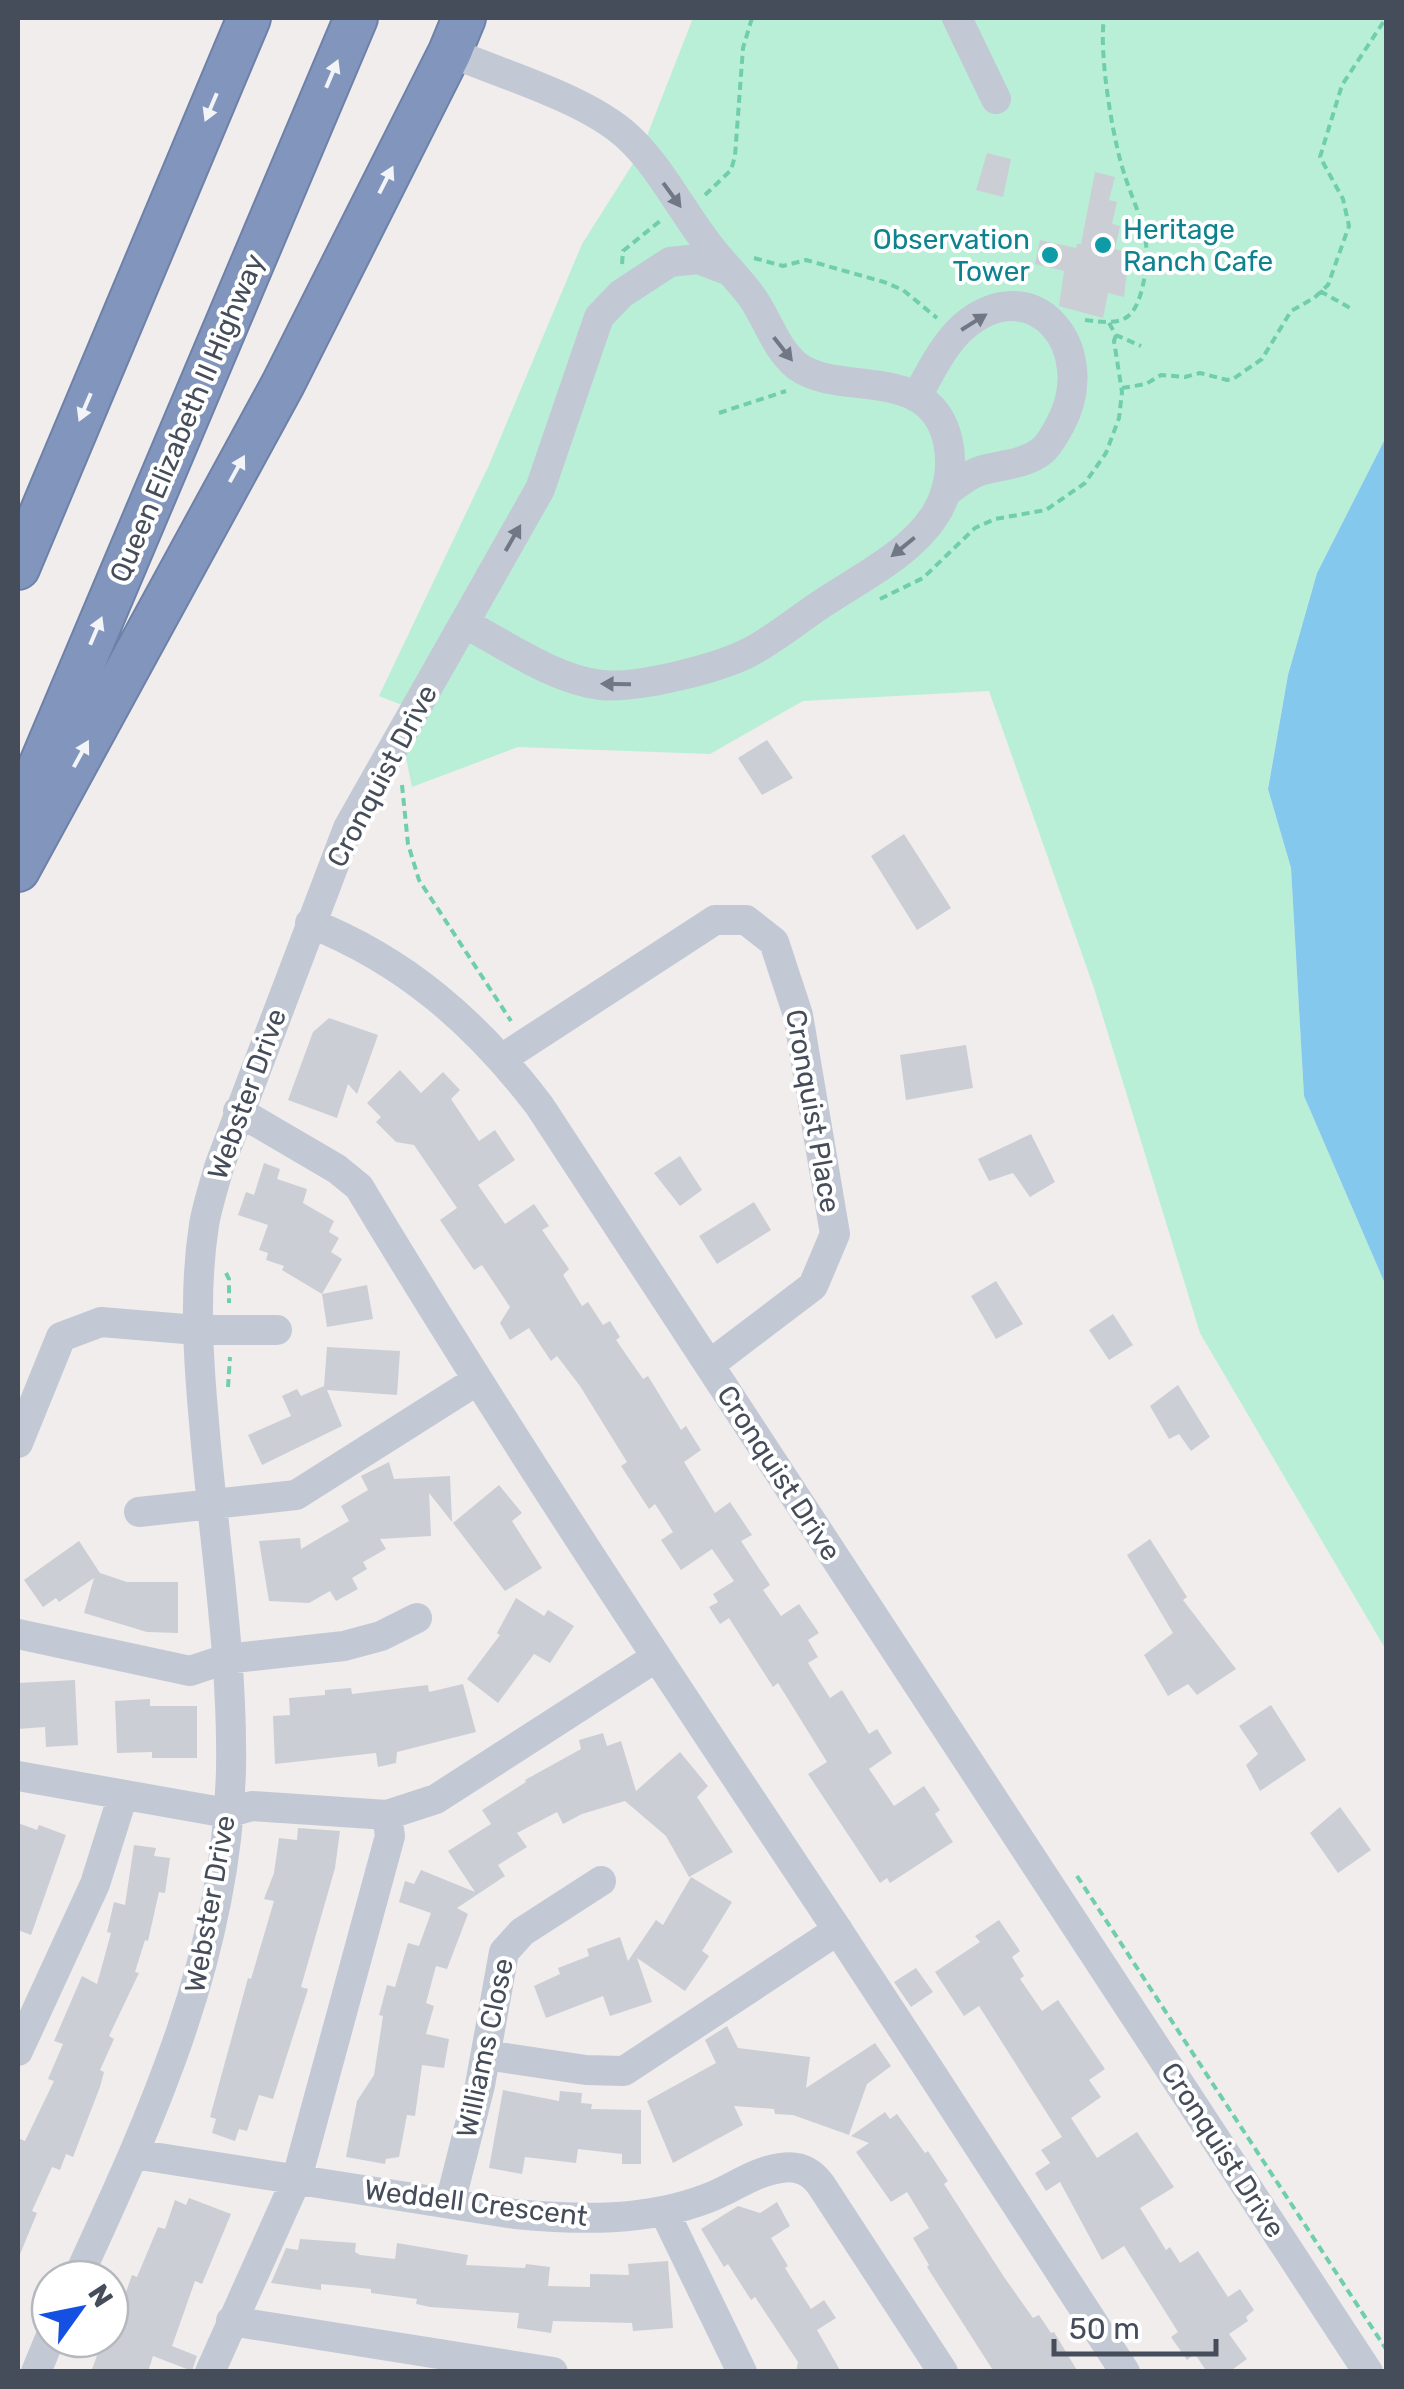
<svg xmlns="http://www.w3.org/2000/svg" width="1404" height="2389" font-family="Rubik,sans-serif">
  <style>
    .green { fill: #b9efd6 }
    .water { fill: #84c8ee }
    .building { fill: #ccced5 }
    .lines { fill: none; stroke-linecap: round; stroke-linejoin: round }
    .highway-casing { stroke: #6e81a9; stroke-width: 46 }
    .path { stroke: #70cead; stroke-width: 4; stroke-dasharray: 8 5; stroke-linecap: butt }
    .minor { stroke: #c2c9d5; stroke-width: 30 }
    .highway { stroke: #8296bd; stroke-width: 42 }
    .oneway { fill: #f2f4f8 }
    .oneway2 { fill: #717885 }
    .culture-dot { fill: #0f9aa8; stroke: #fff; stroke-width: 4 }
    .labels { text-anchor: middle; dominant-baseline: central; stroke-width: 8; stroke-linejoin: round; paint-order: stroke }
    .culture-label { font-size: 28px; fill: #0d838f; stroke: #fff; text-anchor: start }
    .street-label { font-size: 28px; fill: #454d5a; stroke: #fff }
  </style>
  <rect width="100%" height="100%" fill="#f0edec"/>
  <path class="green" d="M693,18h693v419l-69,136 -29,102 -20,113 23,80 13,228 82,190v364l-186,-317 -106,-345 -105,-297 -186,10 -93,53 -192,-7 -106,40 -7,-34 20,-39 -46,-18 110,-231 93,-221 59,-93z"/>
  <path class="water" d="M1386,437v849l-82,-190 -13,-228 -23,-79 20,-114 29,-102z"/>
  <path class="building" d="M987,153l24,6 -8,38 -27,-7z
    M1095,172l20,5 -6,23 8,2 -5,22 8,2 -5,23 14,4 -5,44 -16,-4 -5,25 -44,-12 5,-35 -29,-7 5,-24 36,8 1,-4h4z
    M767,740l26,38 -31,17 -24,-37z
    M904,834l47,74 -34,22 -46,-74z
    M329,1018l49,17 -21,59 -9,-10 -11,34 -49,-18 25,-68z
    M966,1045l7,43 -67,12 -6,-45z
    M400,1070l21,23 22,-21 17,18 -9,9 28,42 16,-11 20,30 -37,25 27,39 29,-20 15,22 -7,4 27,39 -6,6 19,31 6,-4 15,23 7,-4 10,16 -4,3 27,39 5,-3 33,54 5,-4 15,24 -17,12 31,51 15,-11 22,33 -11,6 29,44 -7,5 18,26 18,-12 20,29 -11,7 10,17 -10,6 22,35 12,-8 27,44 8,-5 15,24 -23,16 25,37 30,-20 16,24 -5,4 18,28 -63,41 -3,-5 -7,5 -72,-109 19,-12 -49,-79 -5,4 -44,-69 -9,6 -11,-17 9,-5 -5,-8 21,-13 -22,-32 -31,21 -20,-30 12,-8 -18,-28 -6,5 -28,-43 6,-4 -47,-76 -23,-30 -6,5 -22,-33 -19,12 -10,-17 10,-16 -28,-42 -8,5 -34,-50 17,-12 -43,-63 -18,-3 -20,-20 5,-5 -14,-14z
    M1031,1134l24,48 -25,15 -17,-24 -24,8 -11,-22z
    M680,1156l22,34 -22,16 -26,-33z
    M264,1163l16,6 -3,10 30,10 -4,14 31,18 -5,11 10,6 -8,14 11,7 -20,35 45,-9 6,34 -46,8 -5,-33 -40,-24 2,-4 -18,-6 2,-7 -9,-3 9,-25 -30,-10 8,-23 8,3z
    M754,1202l17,28 -54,34 -18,-28z
    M996,1281l27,43 -27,15 -25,-43z
    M1113,1314l20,31 -24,15 -20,-30z
    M327,1347l73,4 -3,44 -70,-5 15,36 -80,39 -14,-30 43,-19 -9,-20 15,-7 4,7 23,-10z
    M1178,1385l32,52 -19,14 -12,-17 -10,5 -19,-33z
    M389,1462l5,17 56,-3 2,46 -23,-29 2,43 -51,3 6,10 -23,13 4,7 -15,9 6,11 -22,12 -6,-10 -21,12 -40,-2 -10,-60 41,-3 1,11 48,-28 -8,-15 27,-16 -7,-14z
    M499,1485l23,28 -10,8 30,47 -37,23 -52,-68z
    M1150,1539l37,58 -4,3 53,69 -39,26 -9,-11 -20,12 -24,-41 29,-22 -46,-78z
    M79,1541l21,32 27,9h51v51l-31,-1 -63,-19 10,-35 -35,24 -3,-4 -13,9 -19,-27z
    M516,1598l28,18 4,-6 26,16 -24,37 -16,-9 -36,49 -31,-24 33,-44 -3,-2z
    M75,1680l3,65 -32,2 -1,-20 -27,2v-46z
    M463,1684l13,48 -79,20 -1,11 -18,4 -2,-14 -101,11 -2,-48 17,-1 -1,-17 36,-3v-5l26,-2 1,6 76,-9 1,7z
    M150,1699v7h47v52h-45v-6l-35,1 -2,-52z
    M1271,1705l35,55 -46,31 -14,-26 12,-11 -19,-28z
    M603,1733l4,13 14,-5 15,50 44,-39 28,34 -11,11 36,55 -44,25 -23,-41 -41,-35 -43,13 -19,10 -6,-12 -40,21 10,14 -29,18 7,11 -48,32 11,6 -21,55 -11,-3 -10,37 8,3 -8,28 23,5 -5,29 -22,-3 -7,51 -8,-1 -8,42 -13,2 -1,5 -39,-7 11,-56 17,-26 9,-59 -4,-1 8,-30 8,2 13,-44 11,3 12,-33 -32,-11 6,-21 9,3 7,-14 54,22 -27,-41 43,-27 -9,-14 44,-28 -1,-2 56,-31 -2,-9z
    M1340,1807l31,43 -33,23 -28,-40z
    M18,1823l19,7 2,-5 27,10 -35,100 -13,-5z
    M298,1828l42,3 -5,37 -34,119 7,2 -35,110 -14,-4 -12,36 -8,-2 -4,12 -23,-8 4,-14 -6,-2 38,-139 3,1 23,-78 -10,-2 10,-26 5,-35 18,2z
    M134,1845l22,3 -2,8 16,2 -5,35 -6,-1 -11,49 -3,-1 -10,32 4,1 -30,63 5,3 -14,31 4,2 -4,15 -27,70 -7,-3 -6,16 -8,-3 -20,44 5,2 -19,46v-121l7,3 29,-60 -6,-2 15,-35 -9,-3 28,-65 15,8 14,-51 -4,-1 7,-30 11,3z
    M691,1877l41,25 -30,49 7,5 -24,35 -48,-33 15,44 -42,14 -7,-20 -57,22 -12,-32 26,-12 -2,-6 31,-12 -2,-7 33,-12 8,24 28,-41 7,5z
    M999,1920l21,31 -8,6 12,19 -4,3 22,32 16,-11 47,69 -16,11 12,17 -30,21 26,40 40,-26 37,55 -34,21 26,42 4,-3 10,16 18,-12 30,46 12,-8 14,21 -8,7 2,4 -19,13 18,25 -18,13h-22l-12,-18 -8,6 -16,-23 7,-5 -54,-86 -22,14 -42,-78 -14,9 -11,-18 15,-10 -9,-13 21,-13 -83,-131 -15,10 -29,-44 45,-30 -5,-6z
    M916,1968l17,24 -22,15 -17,-25z
    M727,2026l11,22 72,9 -4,31 69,-45 16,23 -24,18 -18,51 -56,-20 -18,-1 -1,-5 -40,-3 9,19 -70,38 -26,-62 69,-38 -11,-23z
    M503,2090l56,11 1,-10 22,2 -1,10 11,1 -1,5 50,1v54h-19v-10l-44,-5 -2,14 -51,-6 -3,17 -33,-6z
    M885,2112l5,7 7,-5 28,39 3,-2 20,30 -4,3 60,93 29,41 6,-3 12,18 3,-1 24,40h-84l-67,-105 2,-2 -16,-27 16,-10 -22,-36 -16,10 -35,-50 13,-9 -18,-7z
    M189,2198l42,16 -29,70 -7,-3 -23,65 25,10 -5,15 -39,-15 -5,16h-57l12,-33h7v-21l5,-14 6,2 11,-31 5,2 21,-50 7,2 10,-29 11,5z
    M777,2202l13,24 -19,12 17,28 -3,2 26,41 13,-9 12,18 -19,12 24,42h-45l2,-10 -43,-65 -4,3 -23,-36 -4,3 -23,-38 37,-23 22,7z
    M300,2239l56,4 -1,9 5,3 35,4 2,-16 71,12 -2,10 59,3 1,-4 24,3 -2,19 42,1v-13l39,1 -1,-11 40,-3 5,67 -40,3 -1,-8 -79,-2 -2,12 -34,-5 2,-15 -89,-6 -14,-3 1,-5 -46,-6v-4l-50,-5v6l-50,-7 15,-35 12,2z"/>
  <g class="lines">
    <defs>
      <path id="highway" d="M18,568l231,-550
        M18,818l338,-800
        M18,870l265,-486 167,-332 14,-34"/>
    </defs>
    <use href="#highway" class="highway-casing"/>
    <path class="path" d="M705,195l26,-25 4,-14 8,-108 9,-30
      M754,258l29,8 23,-6 78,22 19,8 34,28
      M622,264l1,-13 37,-30
      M1320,291l30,17
      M1085,320c33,4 48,5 57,-31 14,-56 -7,-75 -21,-126 -10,-36 -22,-111 -17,-145
      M1109,323l7,12 25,11
      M1122,388l24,-4 15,-9 24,2 15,-4 27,7 6,-1 29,-20 29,-48 23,-13 14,-13 21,-59 -6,-27 -23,-42 22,-72 44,-67
      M719,413l67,-22
      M880,599l43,-21 52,-50 20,-9 51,-9 39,-27 21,-30 13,-35 3,-26 -8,-51 2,-6
      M402,785l6,59 11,36 92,141
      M226,1273l3,6v24
      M228,1387l2,-30
      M1077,1876l309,473"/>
    <path class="minor" d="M957,18l39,81
      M450,52c53,23 135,46 177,84 31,28 52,70 77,103 14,20 33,38 48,58 16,23 23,51 45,69 43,32 135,-3 151,76 5,24 1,51 -13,73 -26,41 -79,65 -118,92 -22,15 -45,34 -69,46 -32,16 -112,36 -147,32 -48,-6 -95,-40 -137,-62
      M916,397c14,-23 26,-51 47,-70 71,-61 138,23 97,98 -5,9 -10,19 -17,25 -19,16 -44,14 -66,22 -12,5 -22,14 -32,21
      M310,923c96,38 167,101 229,182l829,1267
      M503,1058l212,-138h31l28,22 24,73 37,219 -22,52 -104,79
      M238,1111l99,58 22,18c152,253 315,497 478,742 97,147 192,295 288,443
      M18,1443l43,-106 40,-15 96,8h80
      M139,1512l157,-17 180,-114
      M18,1634l172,37 36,-12 118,-13 37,-10 36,-18
      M18,1776l209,37 25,-7 135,9 49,-16 219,-141
      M18,2051l77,-167 28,-89
      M486,2055l100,15 38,1 214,-141
      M134,2154l381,60c65,6 131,8 193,-16 24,-9 47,-27 73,-30 17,-3 30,3 40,17l122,187
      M450,2203l30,-118 24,-133 18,-20 79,-51
      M664,2211l78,161
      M77,2279c76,-165 150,-325 154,-510 2,-116 -18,-233 -27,-347 -6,-66 -10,-132 0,-197 3,-19 10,-39 15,-58l129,-339 192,-339 59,-172 22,-23 49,-32 28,-3 29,11
      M231,2321l322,51
      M36,2372l14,-34
      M210,2372l87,-194 93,-342 -3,-21"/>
    <use href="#highway" class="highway"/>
  </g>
  <defs><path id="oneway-solid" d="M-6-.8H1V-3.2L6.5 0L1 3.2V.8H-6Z" transform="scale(2.5)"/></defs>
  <g class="oneway">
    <use href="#oneway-solid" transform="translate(332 74) rotate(-67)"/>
    <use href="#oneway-solid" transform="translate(211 107) rotate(113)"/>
    <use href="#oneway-solid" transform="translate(386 180) rotate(-63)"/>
    <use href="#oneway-solid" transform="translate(85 407) rotate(113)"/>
    <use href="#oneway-solid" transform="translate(237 469) rotate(-61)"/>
    <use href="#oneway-solid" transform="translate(96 631) rotate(-67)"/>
    <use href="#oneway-solid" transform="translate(81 754) rotate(-61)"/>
  </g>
  <g class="oneway2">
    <use href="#oneway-solid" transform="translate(672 195) rotate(54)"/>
    <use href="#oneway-solid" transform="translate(974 322) rotate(-32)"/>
    <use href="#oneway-solid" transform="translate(783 349) rotate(52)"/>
    <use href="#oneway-solid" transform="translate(513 538) rotate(-60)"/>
    <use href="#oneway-solid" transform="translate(903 547) rotate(141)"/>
    <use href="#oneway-solid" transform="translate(616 684) rotate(-179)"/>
  </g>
  <g class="culture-dot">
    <circle cx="1103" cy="245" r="10"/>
    <circle cx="1050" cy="255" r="10"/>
  </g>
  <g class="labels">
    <g class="culture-label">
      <text x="1123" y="229">Heritage<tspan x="1123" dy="32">Ranch Cafe</tspan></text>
      <text x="1030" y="239" text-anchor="end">Observation<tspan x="1030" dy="32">Tower</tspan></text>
    </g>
    <g class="street-label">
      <text transform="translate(187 418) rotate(-67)">Queen Elizabeth II Highway</text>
      <text transform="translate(382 776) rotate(-62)">Cronquist Drive</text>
      <text transform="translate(247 1094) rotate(-70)">Webster Drive</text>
      <text transform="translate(813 1111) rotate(80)">Cronquist Place</text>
      <text transform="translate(779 1473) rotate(57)">Cronquist Drive</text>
      <text transform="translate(210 1904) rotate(-80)">Webster Drive</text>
      <text transform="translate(485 2048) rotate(-78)">Williams Close</text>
      <text transform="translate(1223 2150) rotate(57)">Cronquist Drive</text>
      <text transform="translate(476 2203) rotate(7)">Weddell Crescent</text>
    </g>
  </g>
  <rect width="1404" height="2389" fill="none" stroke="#454d5a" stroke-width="40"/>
  <g transform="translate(80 2309) rotate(57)"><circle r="48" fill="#ffffff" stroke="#b5b8bd" stroke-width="2.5"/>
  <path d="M0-8L18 38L0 25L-18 38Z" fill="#1450e2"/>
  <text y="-15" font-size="28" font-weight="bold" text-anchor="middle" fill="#454d5a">N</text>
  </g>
  <path d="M1054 2339v15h162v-15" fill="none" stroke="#454d5a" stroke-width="5"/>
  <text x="1069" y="2339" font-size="30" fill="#454d5a" stroke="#ffffff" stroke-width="8" paint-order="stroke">50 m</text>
</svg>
